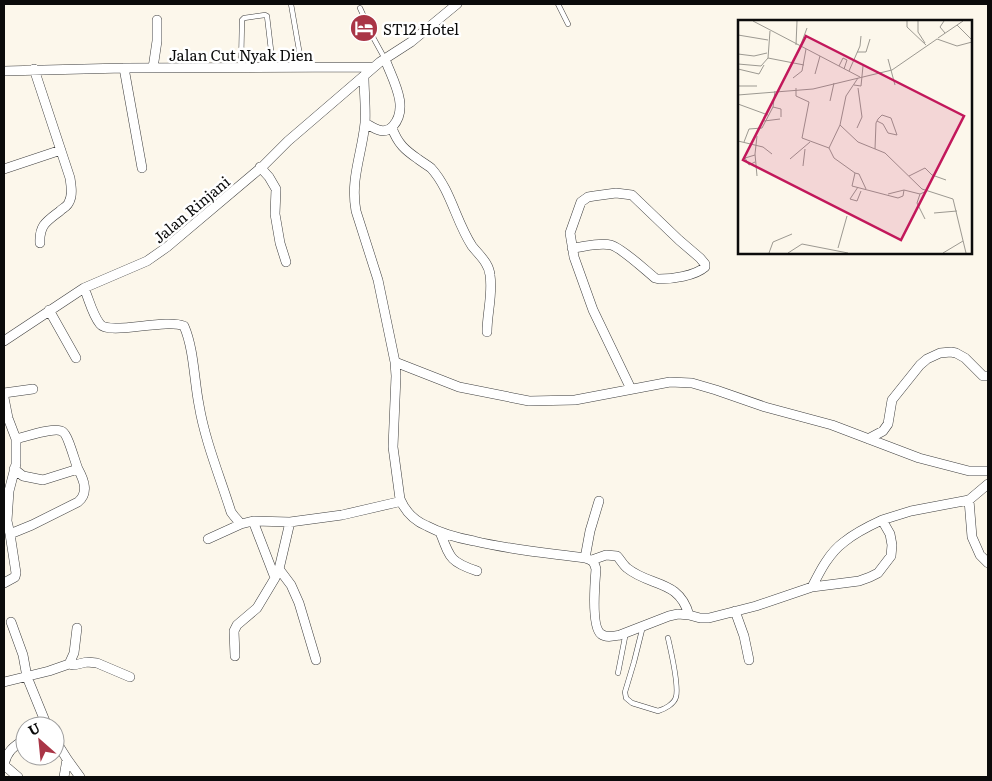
<svg xmlns="http://www.w3.org/2000/svg" width="992" height="781" font-family="Literata,serif">
  <style>
    .lines { fill: none; stroke-linecap: round; stroke-linejoin: round }
    .lane-casing { stroke: #3e3e3e; stroke-width: 5.5 }
    .street-casing { stroke: #3e3e3e; stroke-width: 10 }
    .lane { stroke: #fff; stroke-width: 4.5 }
    .street { stroke: #fff; stroke-width: 9 }
    .labels { text-anchor: middle; dominant-baseline: central; stroke-width: 5; stroke-linejoin: round; paint-order: stroke }
    .poi-label { font-size: 15px; fill: #0b0b0b; stroke: #fff; text-anchor: start }
    .street-label { font-size: 15px; fill: #0b0b0b; stroke: #fff }
    .inset-road { fill: none; stroke: #9c9991; stroke-width: 1 }
    .view { fill: #c2185b; fill-opacity: 0.15; stroke: #c2185b; stroke-width: 2.5 }
    .inset-edge { fill: none; stroke: #0b0b0b; stroke-width: 2.5 }
  </style>
  <rect width="100%" height="100%" fill="#fcf7eb"/>
  <g class="lines">
    <defs>
      <path id="lane" d="M291,4l11,63
        M558,4l10,20
        M360,8l14,31 11,20
        M241,57l31,-1
        M241,67l1,-47 2,-2 21,-3 2,1 6,51
        M643,626l-9,36 -9,30 1,6 6,5 26,8c7,-2 16,-7 18,-14 3,-11 -5,-46 -8,-59
        M618,673l8,-41"/>
      <path id="street" d="M124,68l18,100
        M153,68l4,-27v-21
        M34,69l36,109c1,7 3,17 -1,24 -1,4 -6,6 -9,9 -13,10 -21,14 -20,32
        M4,71l120,-3 250,-1
        M365,123c9,5 19,13 28,3 17,-19 -1,-47 -8,-67
        M392,128c6,16 13,22 26,31 4,3 9,6 13,9 20,22 25,54 41,78 7,9 17,17 18,29 3,19 -3,38 -3,57
        M260,167l9,10 7,12 -1,25 5,29 6,19
        M4,169l57,-19
        M572,248c12,-1 27,-6 39,-3 11,3 34,25 44,33l4,1c13,0 36,-3 46,-12v-3l-5,-6 -21,-18 -47,-45 -16,-2 -22,3 -6,1 -7,5 -11,31 4,24 19,53 38,79
        M84,288c5,11 8,26 16,36 9,12 65,-6 84,2 10,23 10,54 15,79 6,36 21,72 32,107l3,4 7,8 12,-3 37,1 52,-7 56,-13 2,-3 -7,-52 3,-71 -1,-14 -17,-82 -22,-69c-6,-32 6,-57 9,-88 1,-15 -1,-31 -1,-46
        M49,310l27,48
        M4,341l80,-53 63,-27 20,-14 96,-81 25,-25 92,-79 31,-20 46,-38
        M395,362l64,25 70,14 46,-1 95,-18 22,1 24,7 49,17 67,18 87,33 50,13h19
        M4,393l29,-4
        M4,398l4,20 8,21v25l-7,27 -2,30 3,13 6,39 -1,4 -11,6
        M16,439c9,-2 40,-13 47,-7 5,3 12,30 15,37
        M868,439l15,-8 5,-7 4,-24 28,-35 7,-6 13,-6 11,-1 5,1 9,5 18,18h5
        M400,499c5,12 15,22 27,27 15,8 31,12 47,15 37,9 74,12 111,17 7,2 9,3 11,11 -1,12 -5,58 5,65 5,4 13,2 19,1l49,-19 9,-2 11,1 11,3h9l47,-12 56,-19 47,-6 11,-4 8,-4 13,-17 1,-11 -2,-11 -8,-14 29,-9 58,-11 19,-16
        M969,500l3,37 8,18 8,8
        M253,521l22,57
        M440,532c10,26 10,30 37,39
        M10,534l22,-9 46,-23c11,-9 6,-22 0,-33l-35,11 -20,-4 -9,-7
        M208,539l33,-15
        M585,558l5,-27 9,-30
        M592,560l14,-5 11,1c3,3 6,9 10,12 23,19 52,11 62,47
        M279,569l12,16 8,18 17,57
        M812,587c8,-16 17,-34 32,-45 12,-10 25,-16 38,-22
        M735,611l9,25 5,24
        M11,622l12,33 4,22 20,49
        M235,656l-1,-25 3,-6 20,-17 18,-30 4,-9 11,-47
        M69,664l5,-11 3,-25
        M4,682l45,-11 20,-7 5,1 13,-3 10,1 33,14
        M55,740l12,19 13,18
        M18,777l-14,-12c3,-14 9,-18 21,-26
        M64,777l3,-18"/>
    </defs>
    <use href="#lane" class="lane-casing"/>
    <use href="#street" class="street-casing"/>
    <use href="#lane" class="lane"/>
    <use href="#street" class="street"/>
  </g>
  <defs>
    <symbol id="hotel-disc" viewBox="-11 -11 22 22"><circle r="9.5" fill="#a93546" stroke="#fff"/><path d="M-6-4.5h1.5V1H6V5H4.5V3h-9V5H-6ZM-4 0a1.8 1.8 0 1 1 3.6 0ZM.5 0V-2.5h3Q6-2.5 6 0Z" fill="#fff"/></symbol>
  </defs>
  <g fill-rule="evenodd">
    <use href="#hotel-disc" x="348" y="12" width="32" height="32"/>
  </g>
  <g class="labels">
    <g class="poi-label">
      <text x="383" y="28">ST12 Hotel</text>
    </g>
    <g class="street-label">
      <text x="241" y="54">Jalan Cut Nyak Dien</text>
      <text transform="translate(191 209) rotate(-40)">Jalan Rinjani</text>
    </g>
  </g>
  <g transform="translate(738 20)">
    <rect width="234" height="234" fill="#fcf7eb"/>
    <path class="inset-road" d="M15,1l107,56M169,1v6l19,18M180,1v11l7,11M206,1l-4,6 5,6M219,5l15,15M32,11l-2,27 36,7M0,15l30,5M200,18l25,-17M58,25l1,-24M62,27l7,-19M119,32h9l4,-13M0,34l16,2 13,-3M150,39l7,26M0,44l23,2 7,-8M101,46l4,-8 4,2 -3,9M0,49l21,5 5,-9M111,51l11,-25 1,-10M77,54l5,-18M55,58l9,-7 4,-22M116,65l7,1 2,-20M0,66h19M58,68v8l13,6 -7,36 27,10 11,-23 6,-29 12,-18M0,75l75,-6 79,-19 45,-31 20,7 15,-4M92,81l4,-18M0,84l30,11M35,87l8,2v8M26,101l16,-2M102,105l18,17 27,11 37,36 31,10 13,54M119,108l5,-11 -4,-29M0,121l25,6 9,7M6,122l5,-13 13,-1 11,-21 2,-16M91,128l5,10 21,15 -3,13 46,12 5,-2 1,-6 16,4 7,-3M137,129l1,-26 2,-4 4,-4 9,3 6,17 -9,-2 -5,-9 -6,-3M17,135l-10,3 4,7 6,-3M52,139l20,-17M65,146l2,-17M117,153l4,1 7,15M19,156l-2,-22 2,-18M171,156l16,-8 7,7 14,5M120,167l-8,12 7,2 4,-10M150,174l16,-4M182,174l-3,9 8,16M196,193l23,-2M100,228l9,-32M31,233l4,-11 19,-8M50,233l14,-9 46,9M205,233l20,-12"/>
    <path class="view" d="M68,16l158,80 -63,124 -158,-80z"/>
    <rect width="234" height="234" class="inset-edge"/>
  </g>
  <rect width="992" height="781" fill="none" stroke="#0b0b0b" stroke-width="10"/>
  <g transform="translate(40 741) rotate(333)"><circle r="24" fill="#ffffff" stroke="#9d9d9d"/>
  <path d="M0-4L9 19L0 12L-9 19Z" fill="#a93546"/>
  <text y="-8" font-size="14" font-weight="bold" text-anchor="middle" fill="#0b0b0b">U</text>
  </g>
</svg>
